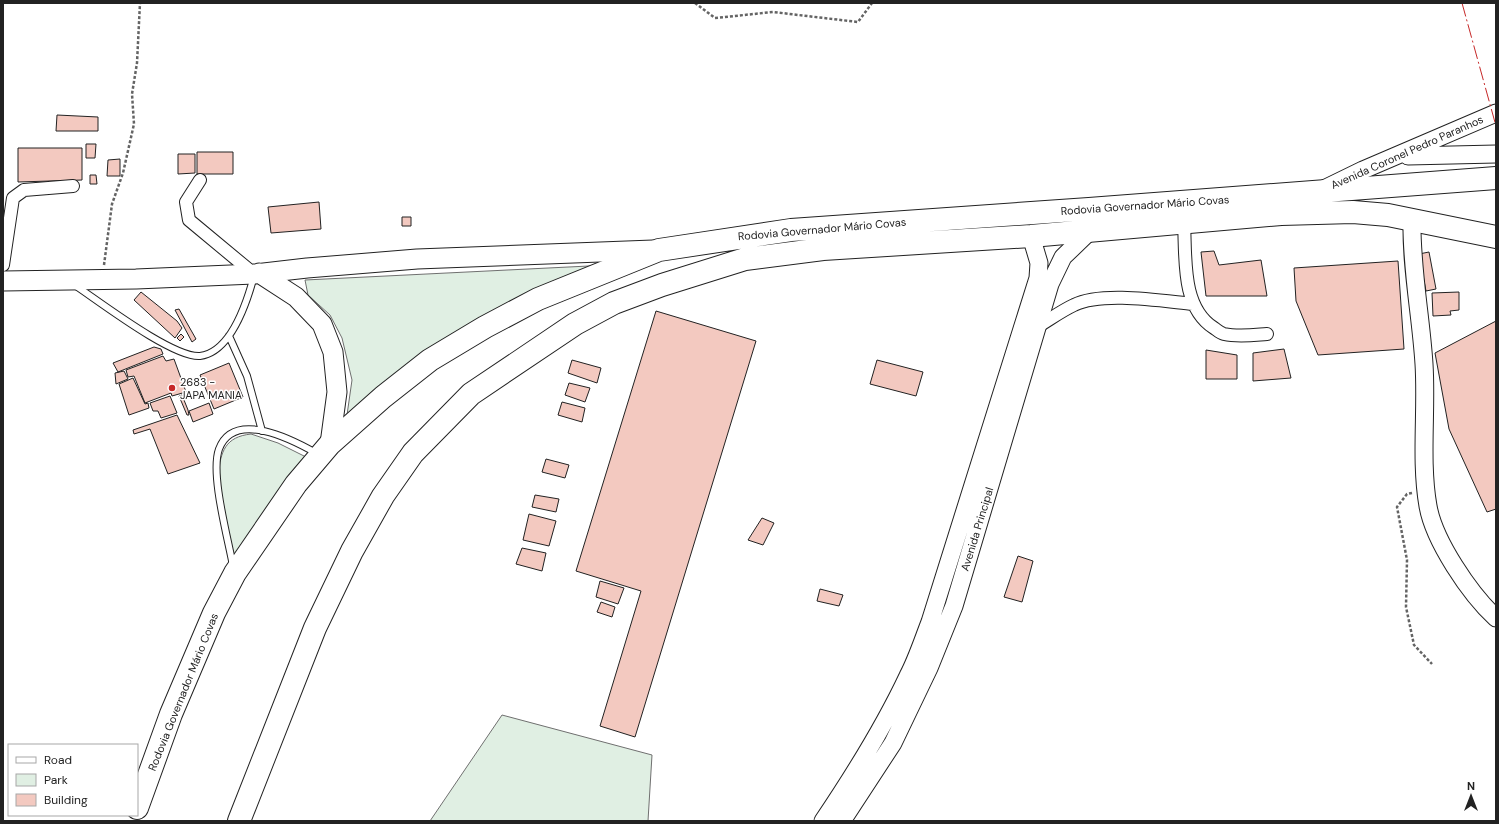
<svg xmlns="http://www.w3.org/2000/svg" width="1499" height="824" viewBox="0 0 1499 824" font-family="'DM Sans',sans-serif">
	<rect width="100%" height="100%" fill="#fff"/>
	<path fill="#e0efe3" stroke="#6f6f6f" d="M609 265 346 422 352 380 342 338 330 315 308 295 305 280Z
		M251 434 278 443 306 457 234 565 218 475C221 451 225 437 251 434Z
		M502 715 652 755 648 821H430Z"/>
	<path fill="#f3c9c0" stroke="#222" d="M57 115 98 117V131H56Z
		M86 144H96L95 158H86Z
		M18 148H82V180L18 182Z
		M197 152H233V174H197Z
		M178 154H195V173L178 174Z
		M120 159V176H107L108 160Z
		M90 175H96L97 184H90Z
		M319 202 321 229 271 233 268 207Z
		M402 217H411V226H402Z
		M1214 251 1219 265 1261 260 1267 296H1206L1201 252Z
		M1429 252 1436 289 1426 291 1419 254Z
		M1398 261 1404 349 1318 355 1296 301 1294 268Z
		M141 292 177 321 182 328 175 338 134 300Z
		M1459 292V310L1450 311 1451 315 1433 316 1432 293Z
		M179 309 196 339 192 342 175 310Z
		M656 311 756 341 635 737 600 726 641 591 576 571Z
		M1496 321V509L1487 512 1449 429 1435 353Z
		M181 334 184 337 180 341 177 338Z
		M154 347 161 349 163 354 118 372 113 363Z
		M1284 349 1291 378 1253 381V353Z
		M1206 350 1237 355V379H1206Z
		M163 356 166 361 174 359 186 392 172 396 171 393 145 403 134 376 128 377 126 370Z
		M572 360 601 368 597 383 568 373Z
		M877 360 923 372 916 396 870 384Z
		M229 363 243 397 214 409 200 375Z
		M124 371 128 379 116 384 115 373Z
		M133 378 145 404 148 403 149 408 129 415 119 384Z
		M569 383 590 388 585 402 565 395Z
		M182 395 188 410 189 415H187L179 396Z
		M170 396 177 413 161 418 158 411H153L150 403Z
		M562 402 585 408 582 422 558 415Z
		M209 403 213 414 193 422 189 411Z
		M177 415 200 463 168 474 150 429 134 434 133 430Z
		M546 459 569 465 565 478 542 472Z
		M535 495 559 499 556 512 532 507Z
		M529 514 556 521 549 546 523 540Z
		M762 518 774 523 763 545 748 540Z
		M522 548 546 553 542 571 516 564Z
		M1018 556 1033 561 1022 602 1004 597Z
		M600 581 624 588 618 604 596 597Z
		M820 589 843 595 839 606 817 601Z
		M601 602 615 607 612 617 597 612Z"/>
	<g fill="none" stroke-linecap="round" stroke-linejoin="round">
		<g stroke="#222" stroke-width="8">
			<path id="lane" d="M76 286C100 302 173 358 200 356 231 352 247 302 254 276
				M229 336 247 376 262 431
				M233 566C228 538 210 474 219 449 234 409 293 440 316 453"/>
		</g>
		<g stroke="#222" stroke-width="14">
			<path id="street" d="M200 180 186 202 189 220 254 274
				M1184 223C1186 258 1181 307 1214 328 1217 330 1220 333 1224 334 1238 337 1253 335 1267 334
				M3 265 13 198 24 190 73 186
				M1037 327C1049 320 1061 311 1074 305 1102 291 1162 301 1193 304"/>
		</g>
		<g stroke="#222" stroke-width="19">
			<path id="secondary" d="M1408 156 1496 154
				M1324 189 1363 170 1496 113
				M1412 220C1411 268 1421 316 1424 364 1427 410 1420 461 1428 506 1434 541 1470 594 1496 618
				M823 821C854 775 884 727 908 676 917 659 923 640 930 622L1038 278 1039 263 1031 236
				M842 821 893 743 929 668 954 606 1050 284 1063 257 1090 231"/>
		</g>
		<g stroke="#222" stroke-width="21">
			<path id="primary" d="M259 273 296 297 322 324 333 352 337 392 330 444
				M3 281 136 279 254 274 307 268 417 259 653 250"/>
		</g>
		<g stroke="#222" stroke-width="24">
			<path id="highway" d="M137 808 171 714 214 613 235 573 296 484 330 444 383 397 430 360 485 327 538 299 659 250 791 230 1089 209 1496 178
				M239 821 315 628 352 551 383 496 413 453 471 394 575 324 614 303 662 285 745 259 823 249 1031 236 1281 214 1353 212 1388 215 1496 237"/>
		</g>
		<path stroke="#646464" stroke-width="2.5" stroke-dasharray="3 2" stroke-linecap="butt" d="M695 3 715 18 773 12 858 22 872 3
			M104 265 112 204 123 173 134 124 132 94 137 63 140 3
			M1412 493 1407 494 1397 507 1407 560 1406 607 1414 645 1432 664"/>
		<use href="#lane" stroke="#fff" stroke-width="6"/>
		<use href="#street" stroke="#fff" stroke-width="12"/>
		<use href="#secondary" stroke="#fff" stroke-width="17"/>
		<use href="#primary" stroke="#fff" stroke-width="19"/>
		<use href="#highway" stroke="#fff" stroke-width="22"/>
		<path stroke="#c62828" stroke-width="1" stroke-dasharray="14 3 2 3" stroke-linecap="butt" d="M1462 3 1496 126"/>
	</g>
	<circle fill="#c62828" stroke="#fff" stroke-width="1.5" cx="172" cy="388" r="4"/>
	<g text-anchor="middle" stroke-width="3" stroke-linejoin="round" paint-order="stroke">
		<g font-size="11" fill="#222" stroke="#fff">
			<text transform="translate(1407 152) rotate(-24)" y="4">Avenida Coronel Pedro Paranhos</text>
			<text transform="translate(1145 205) rotate(-4)" y="4">Rodovia Governador Mário Covas</text>
			<text transform="translate(822 229) rotate(-5)" y="4">Rodovia Governador Mário Covas</text>
			<text transform="translate(977 529) rotate(-73)" y="4">Avenida Principal</text>
			<text transform="translate(183 692) rotate(-68)" y="4">Rodovia Governador Mário Covas</text>
		</g>
		<g font-size="11" fill="#222" stroke="#fff" text-anchor="start">
			<text x="180" y="386">2683 -<tspan x="180" dy="13">JAPA MANIA</tspan></text>
		</g>
	</g>
	<rect width="1499" height="824" fill="none" stroke="#222222" stroke-width="8"/>
	<rect x="8" y="744" width="130" height="72" fill="#ffffff" stroke="#a7a7a7"/>
	<rect x="16" y="757" width="20" height="6" fill="#ffffff" stroke="#a7a7a7"/>
	<text x="44" y="764" font-size="12" fill="#222222">Road</text>
	<rect x="16" y="774" width="20" height="12" fill="#e0efe3" stroke="#a7a7a7"/>
	<text x="44" y="784" font-size="12" fill="#222222">Park</text>
	<rect x="16" y="794" width="20" height="12" fill="#f3c9c0" stroke="#a7a7a7"/>
	<text x="44" y="804" font-size="12" fill="#222222">Building</text>
	<g transform="translate(1471 796)" stroke="#ffffff" stroke-width="3" paint-order="stroke">
	<path d="M0-3L7 15L0 10L-7 15Z" fill="#222222"/>
	<text y="-6" font-size="11" font-weight="bold" text-anchor="middle" fill="#222222">N</text>
	</g>
</svg>
